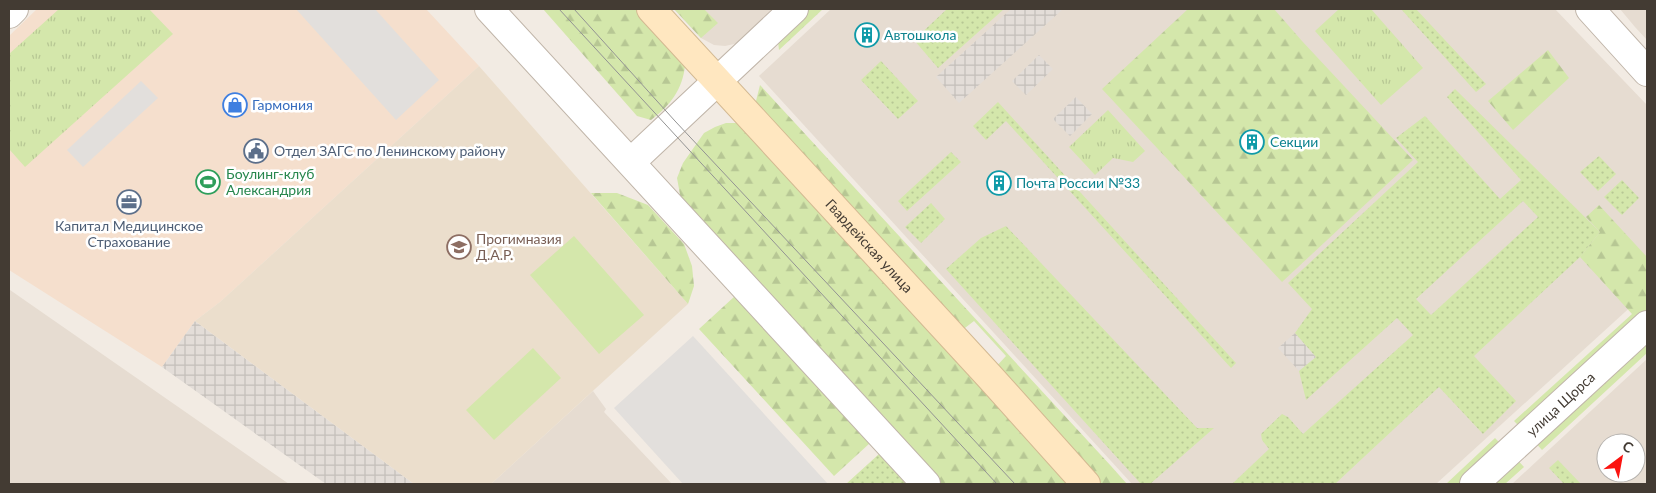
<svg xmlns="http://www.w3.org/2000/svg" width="1656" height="493" viewBox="0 0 1656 493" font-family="Lato,sans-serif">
	<defs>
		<pattern id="industrial-grid" width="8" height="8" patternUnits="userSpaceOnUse" patternTransform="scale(1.25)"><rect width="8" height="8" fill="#e3ddd8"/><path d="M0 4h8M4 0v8" fill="none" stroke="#c4bfba"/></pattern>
		<pattern id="grass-dots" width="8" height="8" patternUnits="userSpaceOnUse" patternTransform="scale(1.25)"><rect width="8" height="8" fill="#d4e7ab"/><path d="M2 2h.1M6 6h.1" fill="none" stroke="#b7c794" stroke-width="1.8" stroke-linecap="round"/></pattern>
		<pattern id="forest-firs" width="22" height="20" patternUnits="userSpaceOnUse" patternTransform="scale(1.25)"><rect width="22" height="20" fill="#d4e7ab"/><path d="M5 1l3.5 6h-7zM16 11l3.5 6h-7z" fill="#b7c794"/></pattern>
		<pattern id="park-tufts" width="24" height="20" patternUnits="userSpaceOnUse" patternTransform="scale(1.25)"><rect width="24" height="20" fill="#d4e7ab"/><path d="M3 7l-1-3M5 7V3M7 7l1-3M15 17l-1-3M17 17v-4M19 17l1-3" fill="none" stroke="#b7c794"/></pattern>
	</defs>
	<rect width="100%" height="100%" fill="#f2ebe3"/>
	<path fill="#e6dcd1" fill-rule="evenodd" d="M674 9H779L743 42 725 46 714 45 701 38Z
		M831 9H1555L1647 105V292L1436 484H1132L759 76Z
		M1620 9H1647V40L1635 27Z
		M9 290H10L289 484H9Z
		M1647 359V484H1512L1552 447ZM1606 443H1636V473H1606Z
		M593 391 606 409 604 412 672 484H491Z"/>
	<path fill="#f5dfcd" d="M37 9H426L479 66 220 302 195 321 162 367 9 270V36Z"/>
	<path fill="url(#industrial-grid)" d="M1011 9H1063L959 103 936 77Z
		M1039 55 1053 69 1026 95 1012 81Z
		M1076 97 1092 114 1070 136 1053 119Z
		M195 321 414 484H326L162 367Z
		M1295 333 1316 357 1299 371 1278 348Z"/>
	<path fill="#ebdecc" d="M479 66 688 304 491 484H414L195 321 220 302Z"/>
	<path fill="url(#grass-dots)" fill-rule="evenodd" d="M947 9H1004L938 68 914 40Z
		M1401 9H1416L1486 84 1476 92Z
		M881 61 918 101 898 119 861 80Z
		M1455 89 1600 232 1580 257 1474 356 1516 401 1483 434 1439 387 1335 484H1232L1269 449 1262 440 1261 434 1282 414 1288 417 1303 434 1413 335 1397 318 1306 400 1299 371 1316 357 1295 333 1312 309 1288 283 1418 162 1396 138 1425 116 1500 199 1521 180 1447 97ZM1523 201 1538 217 1431 315 1416 299Z
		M998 102 1236 363 1231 368 1006 121 986 140 973 126Z
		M951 152 961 162 907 211 898 201Z
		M1599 156 1616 174 1598 191 1580 172Z
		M1622 180 1639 198 1622 215 1604 197Z
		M931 203 945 219 921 243 905 227Z
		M1006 226 1197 428H1214L1150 484H1141L946 269 981 238Z
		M879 454 906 484H846Z
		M1558 460 1581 484H1564L1549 468Z"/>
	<path fill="url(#forest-firs)" d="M543 9H638L685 65C683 89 670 106 651 120L637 116Z
		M674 9H704L718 23 701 38Z
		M803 9H823L779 50 777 33Z
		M1188 9H1274L1302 41 1413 160 1282 282 1102 89Z
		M1548 50 1569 78 1513 130 1488 101Z
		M760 85 1111 466 1127 484H1100L993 370 1006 356 974 321 961 331 755 105Z
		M726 123H736L745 128 1072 484H936L681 200 677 178 683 163 704 133 715 127Z
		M591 193H617L648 205 684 244 692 266 694 286 688 304Z
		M1599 205 1647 257V316L1523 430 1514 421 1632 314 1580 257 1600 232 1586 217Z
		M735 296 870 443 834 476 699 329Z
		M1647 331V353L1542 450 1532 439Z
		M1495 438 1505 448 1466 484H1446Z
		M1514 456 1524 467 1505 484H1484Z"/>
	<path fill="url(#park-tufts)" d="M59 9H149L173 34 25 167 9 149V54Z
		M1339 9H1371L1423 68 1381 105 1315 31Z
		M1108 110 1145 151 1133 162 1113 158 1095 175 1069 147Z"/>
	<path fill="#d4e7ab" d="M574 236 644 315 599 354 530 275Z
		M533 348 561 378 494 440 466 410Z"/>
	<path fill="#e2dfdc" d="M296 9H375L439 80 396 120Z
		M141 81 158 98 83 167 67 150Z
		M693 336 828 484H683L614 408Z"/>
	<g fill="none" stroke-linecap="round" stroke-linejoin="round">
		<g stroke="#c0b5a9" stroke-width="30">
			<g id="street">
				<path d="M489 9 926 484"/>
				<path d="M1590 9 1647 72"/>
				<path d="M9 14 14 9"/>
				<path d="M631 162 794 9"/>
				<path id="s1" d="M1474 484 1647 325"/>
			</g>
		</g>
		<g stroke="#d3b992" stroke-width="30">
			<g id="secondary">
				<path id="s2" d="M651 9 989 376 1086 484"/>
			</g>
		</g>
		<use href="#street" stroke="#fff" stroke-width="28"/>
		<use href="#secondary" stroke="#ffe7c0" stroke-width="28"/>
		<path stroke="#939393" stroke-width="1" d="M559 9 997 484
			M574 9 675 121 1015 484"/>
	</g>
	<defs>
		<g id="building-ring" transform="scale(1.25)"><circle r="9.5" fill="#fff" stroke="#0f9aa8" stroke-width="1.5"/><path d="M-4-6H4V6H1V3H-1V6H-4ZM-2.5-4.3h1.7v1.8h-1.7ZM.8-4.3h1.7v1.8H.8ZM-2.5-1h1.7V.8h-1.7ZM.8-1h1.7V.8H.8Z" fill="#0f9aa8"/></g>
		<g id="shop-ring" transform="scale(1.25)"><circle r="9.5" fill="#fff" stroke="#3f7fe0" stroke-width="1.5"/><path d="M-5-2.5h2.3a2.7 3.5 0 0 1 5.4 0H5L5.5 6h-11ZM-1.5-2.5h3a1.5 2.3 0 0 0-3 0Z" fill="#3f7fe0"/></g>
		<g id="civic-ring" transform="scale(1.25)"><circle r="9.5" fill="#fff" stroke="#5c6f8a" stroke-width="1.5"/><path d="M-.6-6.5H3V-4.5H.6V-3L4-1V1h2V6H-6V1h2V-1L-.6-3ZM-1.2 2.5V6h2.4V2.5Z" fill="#5c6f8a"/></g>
		<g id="stadium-ring" transform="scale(1.25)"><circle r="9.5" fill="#fff" stroke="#2e9e5b" stroke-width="1.5"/><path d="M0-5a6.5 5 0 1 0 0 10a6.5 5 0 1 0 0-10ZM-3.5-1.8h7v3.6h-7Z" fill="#2e9e5b"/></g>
		<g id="office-ring" transform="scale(1.25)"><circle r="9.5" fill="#fff" stroke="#5c6f8a" stroke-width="1.5"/><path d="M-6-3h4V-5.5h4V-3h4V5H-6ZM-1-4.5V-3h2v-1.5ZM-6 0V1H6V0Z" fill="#5c6f8a"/></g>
		<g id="school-ring" transform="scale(1.25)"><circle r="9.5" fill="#fff" stroke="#8d6e63" stroke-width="1.5"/><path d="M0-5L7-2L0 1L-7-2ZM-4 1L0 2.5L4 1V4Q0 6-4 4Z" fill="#8d6e63"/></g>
	</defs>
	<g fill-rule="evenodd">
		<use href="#building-ring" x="867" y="35"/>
		<use href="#shop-ring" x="235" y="105"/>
		<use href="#building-ring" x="1252" y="142"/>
		<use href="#civic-ring" x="256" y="151"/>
		<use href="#stadium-ring" x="208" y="182"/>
		<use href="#building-ring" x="999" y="183"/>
		<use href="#office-ring" x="129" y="202"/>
		<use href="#school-ring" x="459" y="247"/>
	</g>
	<g text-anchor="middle" stroke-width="5" stroke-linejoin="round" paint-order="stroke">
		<g font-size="14" fill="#0d838f" stroke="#fff" text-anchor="start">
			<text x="884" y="40">Автошкола</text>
			<text x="1270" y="147">Секции</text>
			<text x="1016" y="188">Почта России №33</text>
		</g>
		<g font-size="14" fill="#366cbe" stroke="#fff" text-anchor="start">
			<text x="252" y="110">Гармония</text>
		</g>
		<g font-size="14" fill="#4e5e75" stroke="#fff" text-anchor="start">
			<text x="274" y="156">Отдел ЗАГС по Ленинскому району</text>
			<text x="129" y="231" text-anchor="middle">Капитал Медицинское<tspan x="129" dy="16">Страхование</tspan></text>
		</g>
		<g font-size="14" fill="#27864d" stroke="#fff" text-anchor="start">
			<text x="226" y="179">Боулинг-клуб<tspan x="226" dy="16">Александрия</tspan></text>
		</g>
		<g font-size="14" fill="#785e54" stroke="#fff" text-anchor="start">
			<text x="476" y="244">Прогимназия<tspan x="476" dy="16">Д.А.Р.</tspan></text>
		</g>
		<g font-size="14" fill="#433b33" stroke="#fff">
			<text dy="5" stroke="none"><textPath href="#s2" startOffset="322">Гвардейская улица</textPath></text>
			<text dy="5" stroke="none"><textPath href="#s1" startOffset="118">улица Щорса</textPath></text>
		</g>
	</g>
	<rect width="1656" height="493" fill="none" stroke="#433b33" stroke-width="20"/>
	<g transform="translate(1621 458) rotate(32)"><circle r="24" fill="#ffffff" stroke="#b4b1ad"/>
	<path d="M0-4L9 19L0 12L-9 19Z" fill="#fb1410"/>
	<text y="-8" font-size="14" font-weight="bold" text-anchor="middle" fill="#433b33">С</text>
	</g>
</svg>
